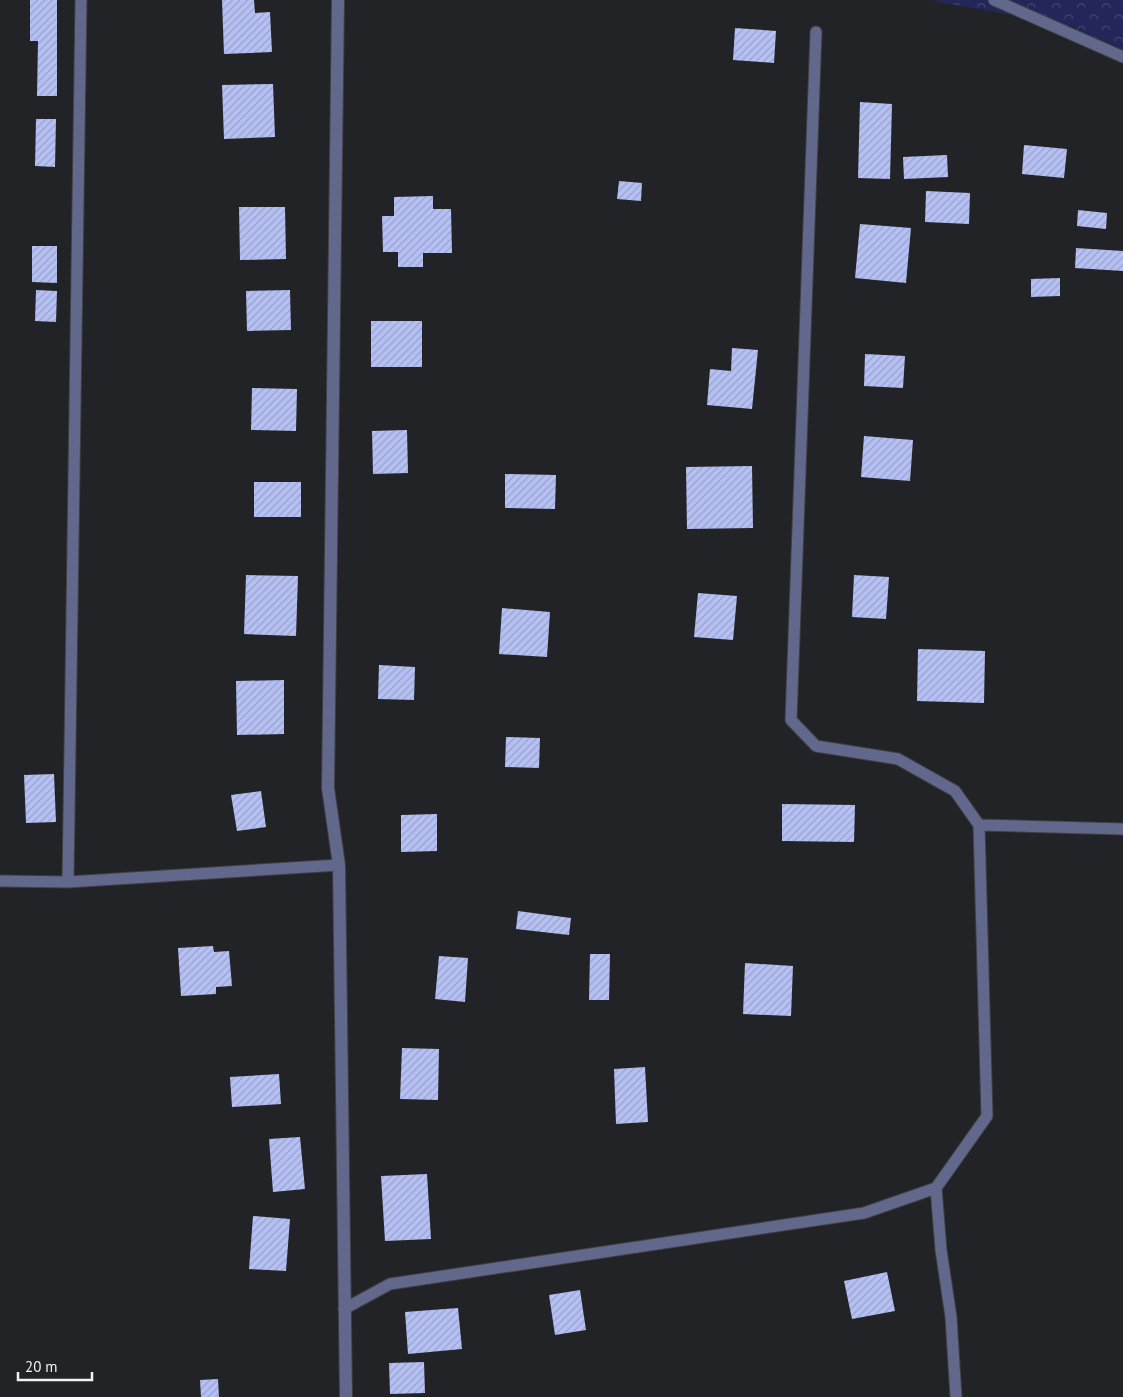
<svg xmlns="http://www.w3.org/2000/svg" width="1123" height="1397" viewBox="0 0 1123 1397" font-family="'PT Sans',sans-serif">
	<defs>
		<pattern id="forest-crowns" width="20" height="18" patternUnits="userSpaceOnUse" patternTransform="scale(1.25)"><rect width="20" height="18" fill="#222659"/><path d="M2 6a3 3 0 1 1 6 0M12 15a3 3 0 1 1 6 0" fill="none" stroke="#434671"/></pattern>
		<pattern id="building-hatch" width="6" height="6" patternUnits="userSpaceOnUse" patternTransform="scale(1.25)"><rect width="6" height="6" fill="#b5c0f4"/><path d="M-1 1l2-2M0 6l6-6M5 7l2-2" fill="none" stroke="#9aa2c9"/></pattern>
	</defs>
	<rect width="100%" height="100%" fill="#222326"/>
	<path fill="url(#forest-crowns)" d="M929 0H1123V60L1072 26Z"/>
	<path fill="url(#building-hatch)" d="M30 0H57V96H37L38 41H30Z
		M222 0H254L255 13 270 12 272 52 224 54Z
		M735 28 776 31 774 63 733 60Z
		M273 84 275 137 224 139 222 85Z
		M860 102 892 104 890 179 858 178Z
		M36 119H56L55 167 35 166Z
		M1024 145 1067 149 1064 178 1022 174Z
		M947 155 948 177 904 179 903 157Z
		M619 181 642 183 641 201 617 199Z
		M926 191 970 193 969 224 925 222Z
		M433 196V209H451L452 253H423V267H398V252H383L382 216H394V197Z
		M239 207H285L286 259 240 260Z
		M1078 210 1107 213 1106 229 1077 226Z
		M860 224 911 228 906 283 855 278Z
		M32 246H57V283L32 282Z
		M1076 248 1123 251V271L1075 268Z
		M1060 278V296L1031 297V279Z
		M36 290 57 291 56 322 35 321Z
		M290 290 291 330 247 331 246 291Z
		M371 321H422V367H371Z
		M732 348 758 350 752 409 707 405 710 369 731 371Z
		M865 354 905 356 903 388 864 386Z
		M252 388 297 389 296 431 251 430Z
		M407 430 408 473 373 474 372 431Z
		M864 436 913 440 910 481 861 477Z
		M752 466 753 528 687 529 686 467Z
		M505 474 556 475 555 509 505 508Z
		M254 482H301V517H254Z
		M246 575 298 576 296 636 244 634Z
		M854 575 889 577 886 619 852 617Z
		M698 593 737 596 733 640 694 637Z
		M502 608 550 612 547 657 499 654Z
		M918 649 985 651 984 703 917 701Z
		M379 665 415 667 414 700 378 699Z
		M284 680V734L237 735 236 681Z
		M506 737 540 738 539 768 505 767Z
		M54 774 56 822 26 823 24 775Z
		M261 791 266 827 237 831 231 795Z
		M782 804 855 805 854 842 782 841Z
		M437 814V851L401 852V815Z
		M518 911 571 918 569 935 516 929Z
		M213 946 214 952 229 951 232 986 216 987V994L181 996 178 948Z
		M590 954H610L609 1000H589Z
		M439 956 468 958 465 1002 435 999Z
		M745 963 793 966 791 1016 743 1014Z
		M402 1048 439 1049 438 1100 400 1099Z
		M645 1067 648 1122 616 1124 614 1069Z
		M279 1074 281 1104 232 1107 230 1077Z
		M300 1137 305 1189 273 1192 269 1139Z
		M427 1174 431 1239 385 1241 381 1176Z
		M253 1216 290 1219 286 1271 249 1269Z
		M887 1272 895 1311 852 1319 844 1281Z
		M580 1290 586 1330 555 1335 549 1295Z
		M458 1308 462 1349 408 1354 405 1312Z
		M424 1362 425 1393 390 1394 389 1363Z
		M218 1379 219 1397H201L200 1380Z"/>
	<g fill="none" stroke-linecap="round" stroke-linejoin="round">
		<g stroke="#3f4043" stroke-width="13">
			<path id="service" d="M994 0 1123 57
				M979 825 1123 829
				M0 881 68 882 339 865
				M68 882 81 0
				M936 1188 941 1250 951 1317 956 1397
				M344 1309 390 1284 864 1213 936 1188 987 1116 979 825 955 791 898 759 816 746 791 720 816 32"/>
		</g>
		<g stroke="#3f4043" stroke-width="14">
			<path id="minor" d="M338 0 328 788 339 865 346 1397"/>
		</g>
		<use href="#service" stroke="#61688b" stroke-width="11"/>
		<use href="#minor" stroke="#61688b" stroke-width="12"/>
	</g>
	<path d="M18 1372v8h74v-8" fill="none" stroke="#f1f2f4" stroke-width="2.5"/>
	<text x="25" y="1372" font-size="15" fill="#f1f2f4" stroke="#222326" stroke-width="4" paint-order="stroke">20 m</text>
</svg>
